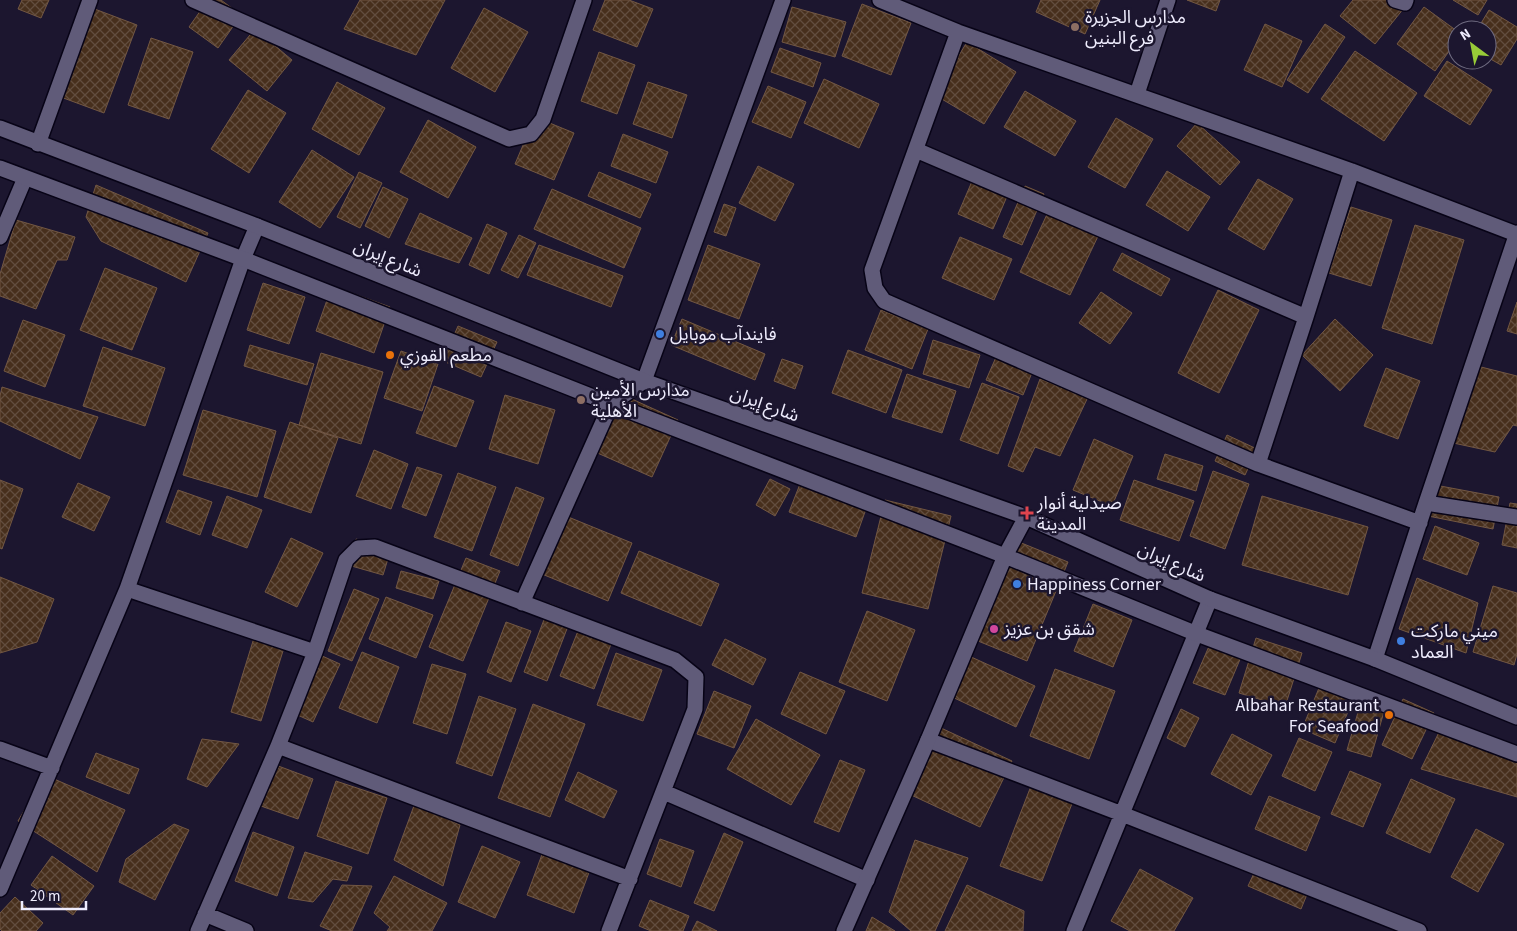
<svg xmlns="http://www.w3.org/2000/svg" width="1517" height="931" viewBox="0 0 1517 931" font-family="'Source Sans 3','Noto Sans Arabic',sans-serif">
	<defs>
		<pattern id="building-cross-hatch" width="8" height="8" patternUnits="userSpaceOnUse" patternTransform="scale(1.25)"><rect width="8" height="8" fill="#472f1c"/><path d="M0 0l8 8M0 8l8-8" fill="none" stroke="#624d3e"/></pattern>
	</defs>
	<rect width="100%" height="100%" fill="#1c162f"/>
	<path fill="url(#building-cross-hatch)" stroke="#725743" d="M22 0H49L41 18 18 9Z
		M208 0H221L241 15 218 48 189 27Z
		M360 0H445L416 55 344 29Z
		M605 0H629L653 9 637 47 593 30Z
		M1041 0H1100L1085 34 1036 12Z
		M1187 0H1220L1216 11Z
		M1353 0H1394L1404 8 1375 44 1340 16Z
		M1453 0H1487L1478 15Z
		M862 4 911 23 891 75 842 56Z
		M792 7 846 22 835 57 782 42Z
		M1424 7 1457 31V40L1435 71 1397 44Z
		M92 8 137 25 104 113 58 96Z
		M484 8 528 32 495 92 451 68Z
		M1489 10 1517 27V39L1501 65 1487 57V30H1477Z
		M1265 24 1302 41 1282 87 1244 70Z
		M1325 24 1345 37 1308 93 1287 80Z
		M255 29 292 60 267 91 229 60Z
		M151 38 193 52 169 119 128 105Z
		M967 42 1016 72 984 124 935 95Z
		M780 48 821 63 813 87 771 72Z
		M1355 51 1417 93 1384 141 1321 99Z
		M599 52 635 65 617 114 581 101Z
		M1447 61 1492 90 1470 125 1424 96Z
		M824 79 879 104 859 148 804 123Z
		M337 82 385 108 359 155 312 129Z
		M648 82 687 95 672 138 633 124Z
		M768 86 806 102 791 138 752 122Z
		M248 90 286 113 249 173 211 149Z
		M1025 91 1076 121 1055 156 1004 127Z
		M535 117 574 133 554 180 515 164Z
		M1116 118 1153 139 1125 188 1088 167Z
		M428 120 476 147 448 198 400 172Z
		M1197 123 1240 162 1220 185 1177 146Z
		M623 134 668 152 656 183 611 166Z
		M312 150 354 177 320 228 279 202Z
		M758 166 794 184 775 221 739 203Z
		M1167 171 1210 197 1188 231 1146 205Z
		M359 172 382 183 360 228 337 217Z
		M599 172 651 194 640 218 588 196Z
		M976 172 1011 187 993 229 958 214Z
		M1258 179 1293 199 1264 250 1228 229Z
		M96 185 208 233 186 282 101 241 86 217Z
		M1025 186 1044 194 1022 245 1003 237Z
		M383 187 408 199 389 238 365 226Z
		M552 189 641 228 624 268 534 229Z
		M724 204 736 208 726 236 714 232Z
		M1351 207 1392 220 1371 286 1329 273Z
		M1050 208 1100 232 1070 295 1020 272Z
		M420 213 472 238 459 263 405 244Z
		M16 220 75 237 67 260H57L36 309 0 296V274Z
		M487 224 507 233 489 274 469 265Z
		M1415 225 1464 240 1432 344 1382 328Z
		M519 235 536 243 518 278 501 270Z
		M960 237 1012 259 994 300 942 278Z
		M539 245 623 276 611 307 527 275Z
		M708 245 760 264 739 319 688 300Z
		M1122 253 1170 279 1161 296 1113 270Z
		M105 268 157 288 132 350 80 330Z
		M263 283 305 297 289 344 247 330Z
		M332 286 390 307 374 353 316 331Z
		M1218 290 1259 310 1219 393 1178 373Z
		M1101 292 1132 313 1110 344 1079 323Z
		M1517 302V334L1507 331Z
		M881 310 928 329 912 369 865 350Z
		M682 319 765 354 755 380 671 345Z
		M1335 319 1373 355 1340 391 1302 355Z
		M23 320 65 335 45 387 4 371Z
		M458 326 497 342 481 377 443 361Z
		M933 340 980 355 969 388 923 374Z
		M250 345 314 364 307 385 244 366Z
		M103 347 165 368 145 426 83 406Z
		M848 350 902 370 886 413 832 393Z
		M401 351 438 364 422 411 384 398Z
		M321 353 383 372 361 444 299 425Z
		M997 355 1033 370 1023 395 986 380Z
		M782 359 803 366 795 389 774 381Z
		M1465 363 1517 376V426L1513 425 1495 452 1444 441Z
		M1386 368 1420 381 1398 439 1364 426Z
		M907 374 956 391 942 433 892 417Z
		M1040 379 1088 397 1060 456 1035 447 1023 472 1008 466Z
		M982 383 1019 397 998 454 960 440Z
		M434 386 474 401 456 447 416 433Z
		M2 387 98 417 80 459 0 421V396Z
		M612 390 678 420 652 477 586 448Z
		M505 395 555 410 538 464 489 449Z
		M203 410 276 431 257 497 183 475Z
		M290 422 338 438 311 513 264 497Z
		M1227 435 1257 449 1245 475 1215 461Z
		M1094 439 1133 456 1112 506 1073 490Z
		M374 450 408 464 391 509 356 496Z
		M1165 454 1203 466 1196 491 1157 479Z
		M417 467 442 475 426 516 402 507Z
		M1213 471 1249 484 1225 549 1190 536Z
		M458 473 496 487 472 551 434 537Z
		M770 479 790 489 775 516 756 505Z
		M0 480 23 489 2 549 0 548Z
		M1134 480 1194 501 1179 541 1120 520Z
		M78 483 110 497 94 531 62 517Z
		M800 484 866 509 856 537 789 512Z
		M1435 485 1499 497 1493 529 1428 516Z
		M516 487 544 498 518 566 490 555Z
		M178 490 212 502 200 535 166 522Z
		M227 496 262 510 247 548 212 535Z
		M1262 496 1368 527 1348 595 1242 565Z
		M885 500 951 516 928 609 862 593Z
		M1510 503 1517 504V548L1502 545Z
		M556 512 632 543 608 601 532 570Z
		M1435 526 1479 543 1467 575 1423 559Z
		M291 538 323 553 297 607 265 592Z
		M356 539 391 549 383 575 348 565Z
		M1019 542 1068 562 1027 661 978 641Z
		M639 551 719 584 701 626 621 593Z
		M466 558 500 571 463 661 429 647Z
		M401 571 439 581 433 599 396 588Z
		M0 577 54 599 37 642 0 653Z
		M1417 578 1478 603 1466 653 1399 629Z
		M1493 586 1517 593V654L1514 665 1473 652Z
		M354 589 379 599 352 661 328 651Z
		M386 597 433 615 416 658 369 639Z
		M550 604 573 613 547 681 524 672Z
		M1093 604 1132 620 1113 667 1074 651Z
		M867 611 915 630 887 701 839 682Z
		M506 622 531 631 511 682 487 672Z
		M258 625 288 635 261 721 231 712Z
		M578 631 611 644 594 689 560 676Z
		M1256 638 1302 653 1285 707 1239 693Z
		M725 639 766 659 753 685 712 665Z
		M1210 644 1241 657 1225 695 1193 683Z
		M362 652 399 667 377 723 339 708Z
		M616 653 662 670 643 721 597 705Z
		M320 655 340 664 313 722 293 713Z
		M969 656 1035 686 1016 727 950 696Z
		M432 664 466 674 447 734 413 723Z
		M1055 669 1115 691 1089 759 1030 736Z
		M800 672 845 691 826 734 781 714Z
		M1324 676 1357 690 1335 743 1302 729Z
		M714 691 751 706 734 748 697 734Z
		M479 696 516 709 492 776 456 763Z
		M1403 699 1434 713 1412 759 1382 745Z
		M1361 702 1385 708 1371 757 1347 750Z
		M533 704 585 724 550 817 498 798Z
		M1181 709 1199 718 1185 747 1167 738Z
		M756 719 820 755 791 805 727 769Z
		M1444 722 1517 757V797L1421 769Z
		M941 728 1012 761 980 827 909 794Z
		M1232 734 1272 755 1251 795 1211 774Z
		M1299 738 1332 752 1315 791 1282 776Z
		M202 739 239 744 207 787 187 779Z
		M96 753 139 769 129 794 86 777Z
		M840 760 865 770 839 832 814 822Z
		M273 764 313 779 298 819 258 805Z
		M1350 771 1381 784 1363 827 1331 814Z
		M578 772 617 791 604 818 565 800Z
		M45 775 125 810 97 872 18 821Z
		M1411 779 1455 799 1430 853 1386 833Z
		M336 781 387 798 368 854 317 836Z
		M1031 786 1073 801 1042 881 1000 866Z
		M1269 796 1320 817 1306 851 1255 829Z
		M415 803 460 825 443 886 394 860Z
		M174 824 189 830 155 900 119 882 126 859Z
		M1476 829 1504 844 1478 892 1451 877Z
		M253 832 294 847 277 896 235 881Z
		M724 833 743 842 714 911 694 903Z
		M660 839 694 851 681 887 647 874Z
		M915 840 968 858 935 931H911L889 912Z
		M482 846 520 862 495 918 458 902Z
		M544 849 591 867 574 913 527 895Z
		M305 852 352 867 347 881 333 879 313 902 288 898Z
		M52 856 94 886 73 915 31 885Z
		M1140 869 1193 898 1174 931H1130L1111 921Z
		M1256 869 1308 892 1301 909 1248 886Z
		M394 876 447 903 432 931H387L390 927 374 913Z
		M342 885 372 886 352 931H332L320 926Z
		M967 885 1024 911 1023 931H945Z
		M15 897 43 923 36 931H2L0 929V913Z
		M650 900 689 916 683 931H651L639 926Z
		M872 917 895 931H866Z
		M697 921 717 931H692Z"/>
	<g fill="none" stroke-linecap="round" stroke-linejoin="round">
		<g stroke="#070316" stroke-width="18">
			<path id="minor" d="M193 0 509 139 531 134 543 119 584 0
				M880 0 958 32 1352 171 1516 234
				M1395 0 1405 3 1406 0
				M958 32 872 270 875 288 884 301 1258 464 1420 523
				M1137 94 1168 0
				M38 144 90 0
				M916 150 1306 317
				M0 237 25 178
				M644 381 783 0
				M1258 464 1306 317 1352 171
				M1426 503 1517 517
				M127 589 315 652
				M522 603 611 404
				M1375 659 1426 503 1517 233
				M928 740 1122 814 1419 931
				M278 746 630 879
				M0 749 52 768
				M664 792 867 880
				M0 889 127 589 243 259 257 226
				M205 914 246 931
				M198 931 278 746 315 652 346 560 358 548 375 547 675 660 696 677 695 709 609 931
				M1074 931 1210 599"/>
		</g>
		<g stroke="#070316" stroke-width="18">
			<path id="tertiary" d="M0 128 257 226 644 381 1026 517 1210 599 1375 659 1517 717
				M0 168 243 259 611 404 1005 556 1197 634 1517 754
				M611 404 644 381
				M844 931 928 740 1005 556 1026 517"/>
		</g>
		<use href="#minor" stroke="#605b79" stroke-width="15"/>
		<use href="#tertiary" stroke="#605b79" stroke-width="15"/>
	</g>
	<g fill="#8d6e63" stroke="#1c162f" stroke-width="2">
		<circle cx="1075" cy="27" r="5"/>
		<circle cx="581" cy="400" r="5"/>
	</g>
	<g fill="#3f7fe0" stroke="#1c162f" stroke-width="2">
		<circle cx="660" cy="334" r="5"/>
		<circle cx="1017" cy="584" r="5"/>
		<circle cx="1401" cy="641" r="5"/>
	</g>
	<g fill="#e8710a" stroke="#1c162f" stroke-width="2">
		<circle cx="390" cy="355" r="5"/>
		<circle cx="1389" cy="715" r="5"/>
	</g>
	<path fill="#e0444e" stroke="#1c162f" stroke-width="2" d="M1024.5 505.5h5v5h5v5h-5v5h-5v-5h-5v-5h5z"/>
	<circle fill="#d1479c" stroke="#1c162f" stroke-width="2" cx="994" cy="629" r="5"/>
	<g text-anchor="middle" stroke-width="5" stroke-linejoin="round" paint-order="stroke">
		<g font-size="18" fill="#eeecfd" stroke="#1c162f" text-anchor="start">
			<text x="1085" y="23">مدارس الجزيرة<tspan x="1085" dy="21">فرع البنين</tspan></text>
			<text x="670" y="340">فايندآب موبايل</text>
			<text x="400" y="361">مطعم القوزي</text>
			<text x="591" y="396">مدارس الأمين<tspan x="591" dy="21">الأهلية</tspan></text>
			<text x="1037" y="509">صيدلية أنوار<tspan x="1037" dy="21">المدينة</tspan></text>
			<text x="1027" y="590">Happiness Corner</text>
			<text x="1004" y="635">شقق بن عزيز</text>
			<text x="1411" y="637">ميني ماركت<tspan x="1411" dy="21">العماد</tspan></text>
			<text x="1379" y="711" text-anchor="end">Albahar Restaurant<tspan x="1379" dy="21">For Seafood</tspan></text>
		</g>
		<g font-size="18" fill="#eeecfd" stroke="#1c162f">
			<text transform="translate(388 258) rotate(22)" y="6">شارع إيران</text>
			<text transform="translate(765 404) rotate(20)" y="6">شارع إيران</text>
			<text transform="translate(1172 562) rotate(24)" y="6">شارع إيران</text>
		</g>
	</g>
	<g transform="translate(1472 45) rotate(328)"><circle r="24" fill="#1c162f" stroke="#706c81"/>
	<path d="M0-4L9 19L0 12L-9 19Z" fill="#98cb38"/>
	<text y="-8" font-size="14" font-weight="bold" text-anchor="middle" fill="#eeecfd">N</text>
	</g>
	<path d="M22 901v8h64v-8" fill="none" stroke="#eeecfd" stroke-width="2.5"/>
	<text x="30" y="901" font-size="15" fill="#eeecfd" stroke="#1c162f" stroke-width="4" paint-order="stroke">20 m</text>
</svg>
